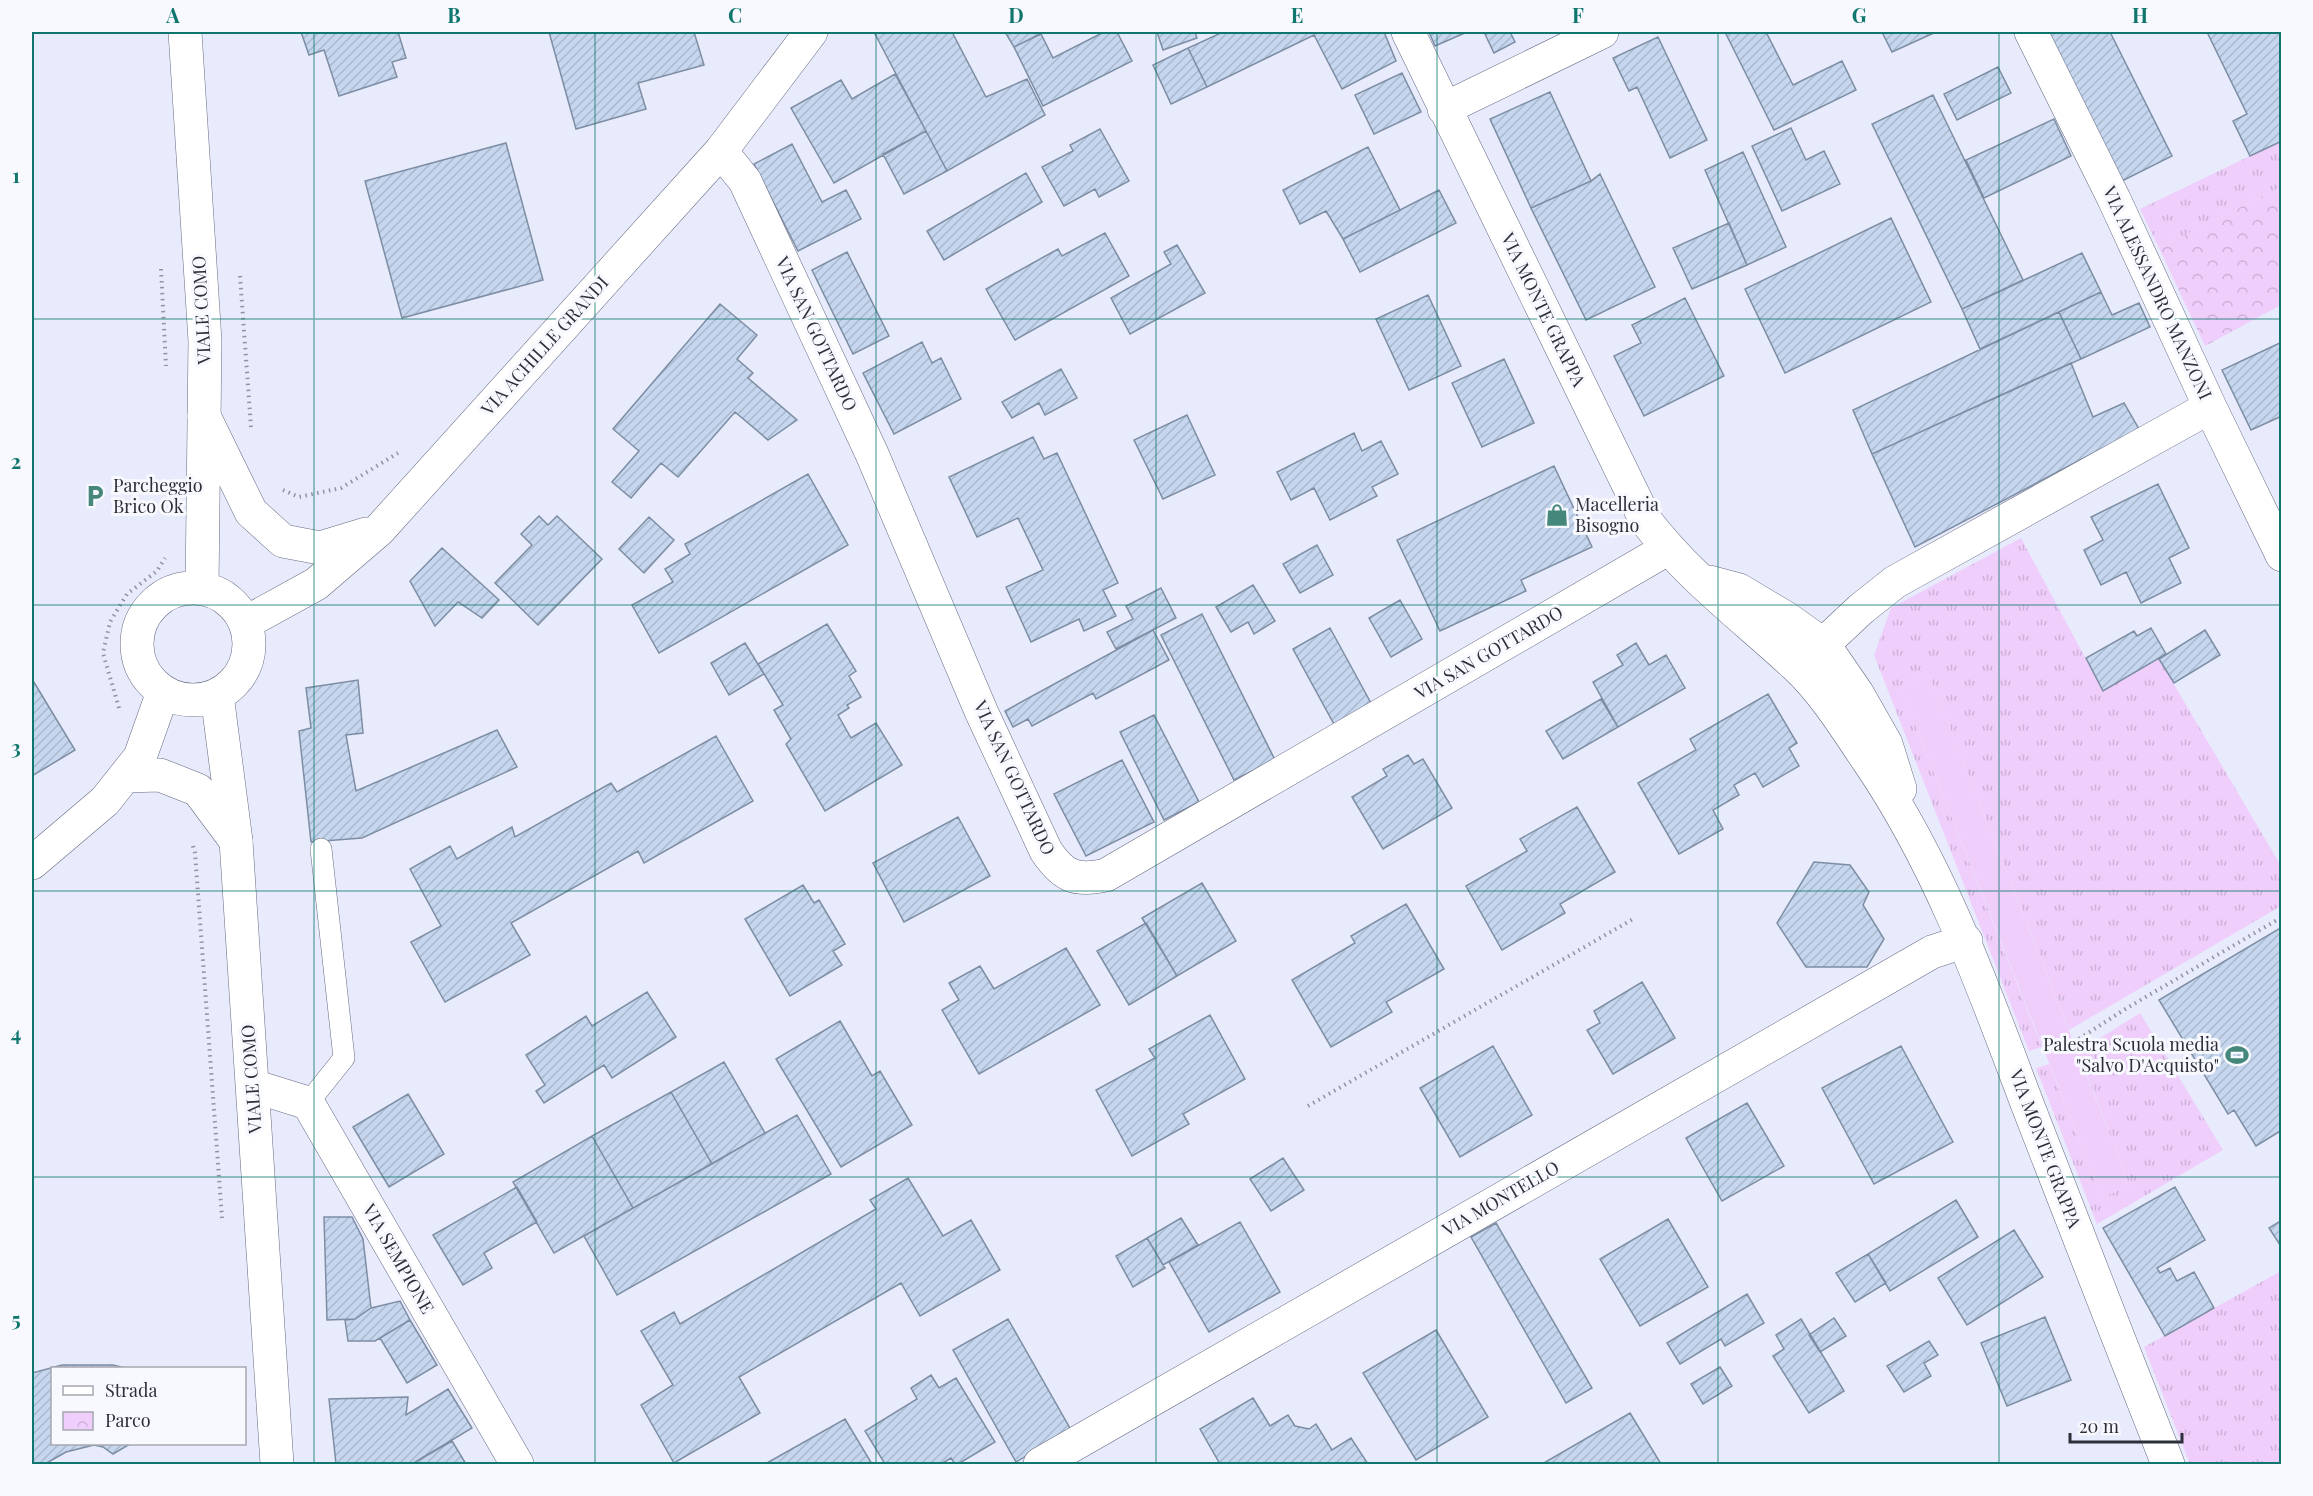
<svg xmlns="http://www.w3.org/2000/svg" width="2313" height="1496" viewBox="0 0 2313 1496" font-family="'Playfair Display',serif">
	<defs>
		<pattern id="grass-tufts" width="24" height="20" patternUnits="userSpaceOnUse" patternTransform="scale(1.5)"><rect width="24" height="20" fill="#efcefc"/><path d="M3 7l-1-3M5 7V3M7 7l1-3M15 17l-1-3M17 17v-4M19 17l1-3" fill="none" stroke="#cdb1d9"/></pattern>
		<pattern id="park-crowns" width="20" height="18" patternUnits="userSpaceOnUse" patternTransform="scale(1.5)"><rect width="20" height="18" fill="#efcefc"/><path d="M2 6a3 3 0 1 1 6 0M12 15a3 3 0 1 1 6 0" fill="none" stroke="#cdb1d9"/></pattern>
		<pattern id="building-hatch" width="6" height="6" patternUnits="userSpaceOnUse" patternTransform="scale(1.5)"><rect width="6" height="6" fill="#c5d6ee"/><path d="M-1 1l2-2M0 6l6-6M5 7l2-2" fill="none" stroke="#aab8cd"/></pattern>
	</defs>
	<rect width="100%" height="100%" fill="#e8ebfc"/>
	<path fill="url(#grass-tufts)" d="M2281 141V187L2159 248 2140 209Z
		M2021 538 2103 691 2159 659 2281 866V906L2069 1030 1929 675 1900 686 2042 1047 2029 1051 1874 655 1891 608Z
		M2140 1013 2223 1150 2097 1224 2036 1068 2049 1064 2102 1197 2130 1186 2078 1052Z
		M2281 1271V1464H2190L2144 1347Z"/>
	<path fill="url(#park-crowns)" d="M2281 187V305L2205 346 2159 248Z"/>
	<path fill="#efcefc" d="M1929 675 2130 1186 2102 1197 1900 686Z"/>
	<path fill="url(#building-hatch)" stroke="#7d8da3" stroke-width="1.5" d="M301 32H398L406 58 392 62 397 77 339 96 324 50 309 55Z
		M549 32H694L704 65 638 83 646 109 576 129Z
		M874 32H952L986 97 1027 79 1045 115 947 171Z
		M1005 32H1044L1014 47Z
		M1104 32H1117L1132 61 1043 106 1014 47 1041 34 1053 58Z
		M1157 32H1195L1197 38 1163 50Z
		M1223 32H1384L1396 61 1342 89 1314 35 1207 87 1188 48Z
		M1429 32H1467L1435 46Z
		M1484 32H1510L1515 42 1494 53Z
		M1725 32H1766L1793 85 1842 61 1856 90 1774 130Z
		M1882 32H1936L1892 52Z
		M2038 32H2110L2172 156 2114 185Z
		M2207 32H2282V141L2250 156 2233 121 2247 114Z
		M1658 37 1707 140 1670 158 1637 87 1629 91 1613 58Z
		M1188 48 1207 87 1171 104 1153 65Z
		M1998 67 2011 93 1957 120 1944 94Z
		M1402 73 1421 112 1374 134 1355 95Z
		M895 74 926 131 834 183 791 108 841 80 852 99Z
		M1550 92 1591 181 1531 208 1490 119Z
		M1933 95 2023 280 1962 309 1872 124Z
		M2054 119 2071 156 1984 198 1966 160Z
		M1791 128 1806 160 1824 151 1840 184 1782 211 1752 146Z
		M1100 129 1129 181 1099 197 1095 189 1064 206 1042 167 1073 151 1070 145Z
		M926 131 947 171 904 194 883 154Z
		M506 143 543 280 402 318 365 181Z
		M792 144 822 202 846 190 861 219 798 251 754 164Z
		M1368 147 1400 210 1343 239 1326 211 1300 224 1283 190Z
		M1743 152 1786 247 1747 265 1705 170Z
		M1026 173 1042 202 944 260 927 231Z
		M1600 174 1655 287 1586 320 1531 208 1591 181Z
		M1439 190 1456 223 1360 272 1343 239Z
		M1891 218 1931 302 1785 373 1745 289Z
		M1729 223 1747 265 1692 289 1673 248Z
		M1105 233 1129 276 1015 340 986 289 1058 249 1062 256Z
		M1177 245 1205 293 1130 334 1111 298 1171 264 1164 252Z
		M847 252 889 336 853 354 812 270Z
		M2082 253 2101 292 1980 349 1962 309Z
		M2101 292 2112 315 2139 303 2150 327 2081 359 2059 312Z
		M1428 295 1461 366 1409 390 1376 319Z
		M1685 298 1724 376 1644 416 1614 356 1641 343 1632 325Z
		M720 304 757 335 737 359 753 373 748 378 797 420 768 440 735 412 678 477 661 463 631 498 612 482 639 451 613 429Z
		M2059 312 2081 359 1872 454 1853 410Z
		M922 342 932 363 941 358 961 399 894 434 863 373Z
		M2282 342V416L2251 430 2222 370Z
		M1504 359 1534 423 1482 447 1452 383Z
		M2071 363 2093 417 2124 403 2139 429 1915 547 1872 454Z
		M1061 369 1077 398 1045 415 1039 403 1012 418 1002 402Z
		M1187 415 1215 475 1163 499 1134 440Z
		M1354 433 1362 451 1381 441 1398 474 1372 487 1377 496 1330 520 1314 488 1291 500 1277 472Z
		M1033 437 1044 459 1057 453 1118 583 1103 590 1116 616 1084 631 1079 619 1031 642 1006 587 1043 570 1018 518 977 537 949 477Z
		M1554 466 1592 547 1521 580 1526 591 1440 631 1397 540Z
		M808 474 848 545 659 653 632 605 673 582 665 569 690 554 685 544Z
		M2158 484 2189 548 2169 558 2181 583 2141 603 2126 572 2101 585 2084 550 2103 540 2091 517Z
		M539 516 548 525 557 516 602 559 538 625 495 583 532 545 521 534Z
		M649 517 674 540 644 573 619 549Z
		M1317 545 1333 575 1300 593 1283 564Z
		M442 548 499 600 482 618 458 602 435 626 410 581Z
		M1253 585 1275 621 1254 634 1248 622 1231 632 1216 607Z
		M1161 588 1176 618 1116 649 1107 632 1133 619 1126 606Z
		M1400 600 1422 639 1391 657 1369 618Z
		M1202 614 1275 760 1234 780 1161 635Z
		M827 624 856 671 849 676 861 697 847 705 849 708 838 715 851 738 876 723 902 765 825 811 786 744 791 739 774 710 783 705 758 664Z
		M1330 628 1372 705 1335 726 1293 649Z
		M2151 628 2166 654 2103 691 2086 658 2134 631 2137 636Z
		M1153 630 1169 660 1096 699 1093 693 1032 726 1028 719 1013 727 1005 711Z
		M2205 630 2220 655 2174 683 2159 659Z
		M745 643 764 674 729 695 711 663Z
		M1636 643 1649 665 1666 655 1685 688 1618 727 1593 682 1623 665 1617 655Z
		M32 679 75 750 32 776Z
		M358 680 363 733 346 735 356 791 497 730 517 767 362 838 311 842 299 731 311 728 306 688Z
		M1768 694 1797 743 1789 748 1799 766 1763 787 1755 773 1734 785 1739 795 1713 810 1723 829 1679 854 1638 783 1696 750 1690 739Z
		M1601 699 1618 727 1563 759 1546 731Z
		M1154 715 1199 802 1164 820 1120 732Z
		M716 736 753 801 644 863 638 851 511 923 530 955 445 1002 411 942 441 926 410 869 450 846 457 859 512 827 515 837 611 783 617 792Z
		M1408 755 1414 764 1423 759 1452 808 1383 849 1352 797 1387 776 1383 769Z
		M1122 760 1154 822 1086 856 1054 794Z
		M1577 807 1615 872 1560 904 1565 913 1502 950 1466 886 1527 851 1520 839Z
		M958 817 990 876 904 922 873 863Z
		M1814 862 1850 865 1869 892 1863 905 1884 939 1867 967H1806L1777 923Z
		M1202 883 1236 941 1177 976 1142 918Z
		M803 885 814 903 819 900 845 944 833 951 842 965 790 996 745 919Z
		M1406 904 1444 969 1386 1002 1392 1012 1331 1047 1292 980 1355 943 1351 936Z
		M1146 923 1177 976 1129 1005 1097 951Z
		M2282 927V1130L2256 1146 2234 1110 2228 1114 2159 1000Z
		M1066 948 1100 1005 979 1074 942 1010 959 1000 949 983 980 966 994 989Z
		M1642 982 1675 1038 1613 1074 1587 1030 1600 1023 1594 1011Z
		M647 992 676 1037 612 1078 604 1065 544 1103 536 1091 545 1085 526 1055 586 1016 592 1026Z
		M1210 1015 1245 1079 1183 1114 1189 1124 1132 1156 1096 1090 1155 1058 1149 1049Z
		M840 1021 872 1076 880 1071 912 1125 841 1167 776 1059Z
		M1493 1046 1532 1115 1460 1157 1420 1088Z
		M1901 1046 1953 1142 1874 1184 1822 1088Z
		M724 1062 765 1133 712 1164 671 1092Z
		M671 1092 712 1164 633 1208 592 1136Z
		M408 1094 444 1154 389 1187 353 1127Z
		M1747 1103 1784 1166 1722 1201 1686 1138Z
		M797 1115 831 1174 617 1295 584 1236Z
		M592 1136 633 1208 554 1253 513 1182Z
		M1283 1158 1304 1190 1271 1211 1250 1179Z
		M908 1178 943 1236 971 1220 1000 1270 920 1316 901 1283 739 1377 760 1413 674 1463 641 1405 673 1385 641 1331 674 1312 680 1324 876 1209 870 1200Z
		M517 1187 537 1222 484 1253 492 1268 463 1285 433 1235Z
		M2175 1187 2205 1240 2157 1268 2160 1273 2170 1268 2177 1281 2194 1272 2214 1308 2165 1336 2103 1228Z
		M1956 1200 1978 1237 1890 1291 1868 1254Z
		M324 1217H352L363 1239 371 1308 355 1319 327 1320Z
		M1181 1218 1198 1245 1163 1265 1147 1238Z
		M1668 1219 1708 1287 1640 1326 1600 1259Z
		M2282 1220V1248L2269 1228Z
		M1240 1222 1280 1292 1209 1332 1169 1262Z
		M1496 1223 1592 1388 1566 1403 1471 1237Z
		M2014 1230 2043 1277 1967 1325 1938 1278Z
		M1147 1238 1165 1268 1133 1287 1116 1256Z
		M1868 1254 1886 1283 1855 1302 1836 1273Z
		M1747 1294 1764 1323 1725 1346 1721 1339 1680 1364 1667 1343Z
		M400 1301 410 1320 375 1341H348L345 1320 355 1319 371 1308Z
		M2045 1317 2071 1380 2007 1406 1981 1343Z
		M1834 1318 1846 1336 1820 1352 1809 1335Z
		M1008 1319 1071 1430 1016 1462 953 1350Z
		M1801 1319 1844 1391 1809 1413 1773 1356 1784 1349 1776 1335Z
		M410 1320 437 1365 407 1383 380 1338Z
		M1436 1330 1488 1417 1416 1460 1363 1373Z
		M1929 1341 1938 1355 1924 1363 1931 1376 1904 1392 1887 1366Z
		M62 1365H113L125 1368H52V1444H130L113 1454 103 1447 94 1445 66 1452 45 1464H32V1373Z
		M1720 1367 1732 1386 1703 1404 1691 1384Z
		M931 1375 939 1388 956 1378 995 1442 958 1464H955L951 1458 941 1464H885L865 1431 917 1399 911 1388Z
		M448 1389 472 1428 412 1464H336L329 1399 408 1397 406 1415Z
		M1253 1398 1270 1426 1288 1415 1295 1426 1309 1429 1316 1424 1332 1450 1351 1438 1368 1464H1220L1200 1429Z
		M1630 1413 1661 1464H1542Z
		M845 1419 872 1464H765Z
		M452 1441 466 1464H412Z"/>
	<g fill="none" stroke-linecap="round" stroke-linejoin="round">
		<g stroke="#666a82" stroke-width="22">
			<path id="service" d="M308 1103 344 1058 321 849"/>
		</g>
		<g stroke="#666a82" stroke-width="34">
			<path id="minor" d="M1408 32 1646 521C1689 577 1744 618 1796 666 1825 693 1847 730 1869 762 1941 868 1983 987 2028 1106 2074 1225 2121 1345 2168 1464
				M2031 32 2114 199 2210 407 2282 555
				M1444 109 1602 32
				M721 151 745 181 872 454 981 711 1046 851C1063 876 1075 882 1106 875L1667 549
				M204 416 251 512 283 541 320 548 366 534
				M1709 582 1739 590 1786 618 1824 645 1857 693 1886 744 1900 789
				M245 623 316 584 379 530 721 151 811 32
				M1798 668 1861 609 1895 582 2210 407
				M125 776 160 775 198 790 236 841
				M32 863 105 801 140 757 163 692
				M253 1086 308 1103 517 1464
				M1040 1464 1932 952 1966 941"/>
		</g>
		<g stroke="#666a82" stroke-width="34">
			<path id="secondary" d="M185 32 205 341 202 588
				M137 644a56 56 0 1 1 112 0a56 56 0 1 1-112 0Z
				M217 695 236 841 277 1464"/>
		</g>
		<path stroke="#9093a1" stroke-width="4" stroke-dasharray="1.5 4.5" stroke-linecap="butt" d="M161 269 166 366
			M240 276 251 427
			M283 490 299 497 341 488 398 453
			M119 708 103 653 110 622 127 594 157 571 165 558
			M193 846 195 853 222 1218
			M2074 1042 2127 1008 2282 917
			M1308 1106 1635 918"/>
		<use href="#service" stroke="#fff" stroke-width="21"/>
		<use href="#minor" stroke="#fff" stroke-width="33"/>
		<use href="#secondary" stroke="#fff" stroke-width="33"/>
	</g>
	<path fill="none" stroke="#0f766e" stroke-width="1.5" stroke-opacity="0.55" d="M314 32V1464M595 32V1464M876 32V1464M1156 32V1464M1437 32V1464M1718 32V1464M1999 32V1464M32 319H2282M32 605H2282M32 891H2282M32 1177H2282"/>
	<defs>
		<g id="parking-bare" transform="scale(1.8)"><path d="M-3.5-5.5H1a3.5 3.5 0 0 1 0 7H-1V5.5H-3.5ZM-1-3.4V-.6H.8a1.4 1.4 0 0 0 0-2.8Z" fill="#45887b" stroke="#f8f9ff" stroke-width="2.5" paint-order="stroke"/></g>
		<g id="shop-bare" transform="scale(1.8)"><path d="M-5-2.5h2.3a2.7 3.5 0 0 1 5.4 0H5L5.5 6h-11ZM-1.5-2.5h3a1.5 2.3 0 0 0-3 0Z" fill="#45887b" stroke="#f8f9ff" stroke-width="2.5" paint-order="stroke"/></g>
		<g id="stadium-bare" transform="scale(1.8)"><path d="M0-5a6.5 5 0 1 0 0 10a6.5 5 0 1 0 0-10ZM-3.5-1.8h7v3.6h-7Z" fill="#45887b" stroke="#f8f9ff" stroke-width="2.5" paint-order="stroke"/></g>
	</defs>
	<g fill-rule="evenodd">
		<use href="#parking-bare" x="95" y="496"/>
		<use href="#shop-bare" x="1557" y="515"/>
		<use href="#stadium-bare" x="2237" y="1055"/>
	</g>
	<g text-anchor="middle" stroke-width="6" stroke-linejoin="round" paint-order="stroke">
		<g font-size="18" fill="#2d2f39" stroke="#f8f9ff">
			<text transform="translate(2157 293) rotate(65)" y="6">VIA ALESSANDRO MANZONI</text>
			<text transform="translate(202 310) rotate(-93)" y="6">VIALE COMO</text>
			<text transform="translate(1543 310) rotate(64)" y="6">VIA MONTE GRAPPA</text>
			<text transform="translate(816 334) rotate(65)" y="6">VIA SAN GOTTARDO</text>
			<text transform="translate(545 346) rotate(-48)" y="6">VIA ACHILLE GRANDI</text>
			<text transform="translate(1489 653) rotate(-30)" y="6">VIA SAN GOTTARDO</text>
			<text transform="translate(1014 778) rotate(65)" y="6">VIA SAN GOTTARDO</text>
			<text transform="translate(252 1079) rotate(-94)" y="6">VIALE COMO</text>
			<text transform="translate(2045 1149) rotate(69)" y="6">VIA MONTE GRAPPA</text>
			<text transform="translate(1501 1199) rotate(-30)" y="6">VIA MONTELLO</text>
			<text transform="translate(398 1259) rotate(60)" y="6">VIA SEMPIONE</text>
		</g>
		<g font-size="18" fill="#2d2f39" stroke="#f8f9ff" text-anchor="start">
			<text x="113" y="492">Parcheggio<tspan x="113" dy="21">Brico Ok</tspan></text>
			<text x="1575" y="511">Macelleria<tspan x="1575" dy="21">Bisogno</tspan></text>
			<text x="2219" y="1051" text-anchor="end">Palestra Scuola media<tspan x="2219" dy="21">"Salvo D'Acquisto"</tspan></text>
		</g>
	</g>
	<rect width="2313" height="1496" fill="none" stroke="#f8f9ff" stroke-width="66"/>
	<rect x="51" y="1367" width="195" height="78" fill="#f8f9ff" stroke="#a7a8b0" stroke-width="1.5"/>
	<rect x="63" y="1386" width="30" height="9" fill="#ffffff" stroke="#a7a8b0" stroke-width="1.5"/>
	<text x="105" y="1397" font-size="18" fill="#2d2f39">Strada</text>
	<rect x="63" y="1412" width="30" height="18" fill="url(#park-crowns)" stroke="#a7a8b0" stroke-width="1.5"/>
	<text x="105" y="1427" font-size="18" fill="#2d2f39">Parco</text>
	<path d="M2070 1433v9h112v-9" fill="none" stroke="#2d2f39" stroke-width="3"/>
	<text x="2079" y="1433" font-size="18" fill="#2d2f39" stroke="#f8f9ff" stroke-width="4.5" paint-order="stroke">20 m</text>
	<rect x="33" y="33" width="2247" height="1430" fill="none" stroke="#0f766e" stroke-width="2"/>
	<g font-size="20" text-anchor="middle" font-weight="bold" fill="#0f766e">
		<text x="173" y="23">A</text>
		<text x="454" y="23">B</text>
		<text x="735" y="23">C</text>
		<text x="1016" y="23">D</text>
		<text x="1297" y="23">E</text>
		<text x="1578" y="23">F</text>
		<text x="1859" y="23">G</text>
		<text x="2140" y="23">H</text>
		<text x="16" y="183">1</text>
		<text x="16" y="469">2</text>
		<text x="16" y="755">3</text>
		<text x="16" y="1041">4</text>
		<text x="16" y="1327">5</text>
	</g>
</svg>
